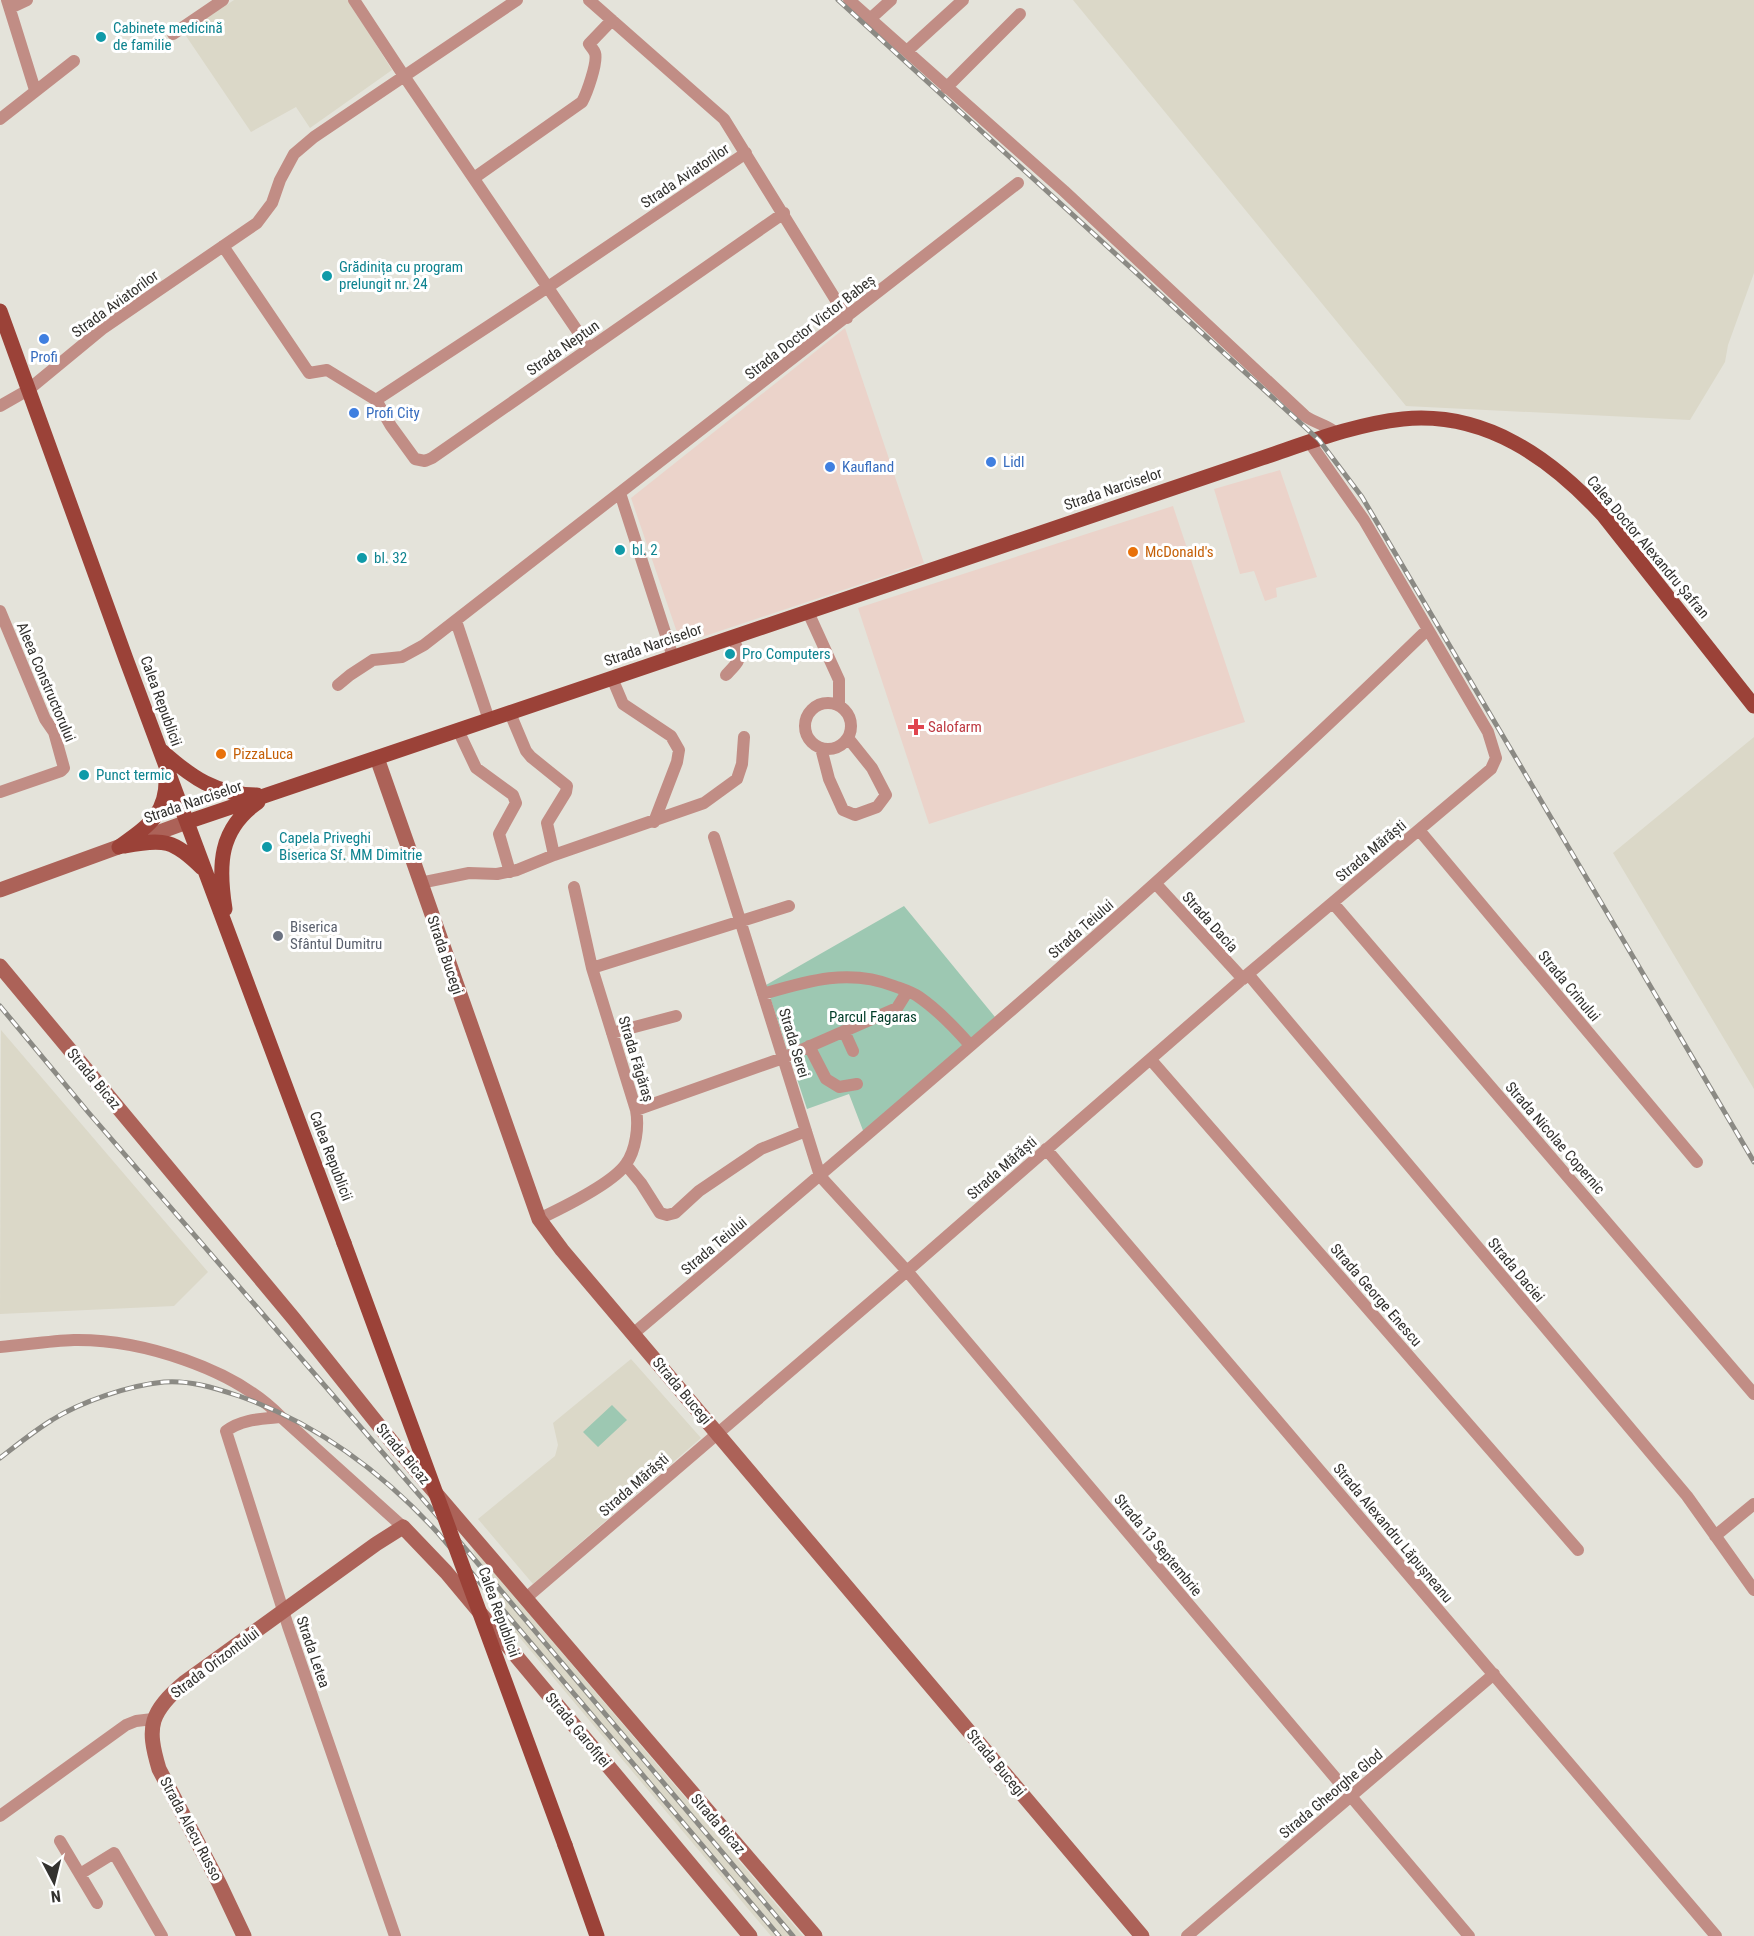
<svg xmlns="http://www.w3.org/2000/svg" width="1754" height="1936" viewBox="0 0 1754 1936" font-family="'Roboto Condensed',sans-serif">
	<rect width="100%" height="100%" fill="#e4e3da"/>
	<path fill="#ebd3ca" d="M845 328 924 563 681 644 631 498Z
		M1280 470 1317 577 1276 588 1277 597 1265 601 1254 571 1240 574 1214 489Z
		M1173 506 1245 722 929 824 858 608Z"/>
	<path fill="#dbd8c8" d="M234 0H348L392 70 310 128 296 107 251 132 184 33Z
		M1073 0H1754V273L1728 345 1725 362 1690 420 1406 406Z
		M1754 737V1089L1613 853Z
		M1 1030 208 1272 174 1306 0 1314Z
		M631 1359 701 1438 533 1584 478 1519 555 1456 558 1445 553 1423Z
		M472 1547 803 1936H771L493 1606Z"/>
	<path fill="#9dc8b2" d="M904 906 995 1017 864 1133 849 1094 807 1109 766 985Z
		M612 1405 627 1420 598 1447 583 1432Z"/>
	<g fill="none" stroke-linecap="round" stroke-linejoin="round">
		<path stroke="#c18d85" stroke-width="12" d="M7 0 35 90
			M354 0 404 76 589 348
			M589 0 724 119 847 318
			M849 0 1064 191 1305 416C1316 424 1329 425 1337 434
			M10 8 27 0
			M870 19 891 0
			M173 34 223 0
			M907 51 963 0
			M946 88 1020 14
			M0 119 74 61
			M474 178 582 102C587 93 598 62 595 53 594 50 591 47 589 44L612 20
			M223 246 309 373 327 370 376 400 391 426 415 459 425 461 432 458 784 213
			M376 400 548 287 746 153
			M0 406 28 390 102 329 257 223 272 203 280 180 294 154 314 137 517 0
			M620 493 673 657
			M0 611 45 719 54 732 64 768 61 771 0 792
			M808 612 839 680V705
			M456 621 489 720
			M726 675C743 657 741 660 733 637
			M612 678 623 704 671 736 679 750 677 762 654 822
			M338 685 350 675 373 660 402 657 424 645 1018 183
			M805 726a23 23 0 1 1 46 0a23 23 0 1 1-46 0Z
			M510 713 526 751 531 757 567 786 566 792 547 823 554 855
			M458 730 476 768 513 795 516 803 499 834 510 872
			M821 748 829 779 843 810 855 815 877 807 886 795 872 768 848 738
			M1419 830 1697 1162
			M714 837 820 1176 907 1271 1469 1936
			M420 883 469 873 497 874 517 870 554 855 704 803 737 779 742 764 744 737
			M1156 884 1243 979
			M1333 903 1754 1394
			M592 968 789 906
			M1248 974 1687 1496 1754 1590
			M763 994C807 981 849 968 894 986 902 989 912 992 919 997 938 1010 955 1028 970 1045
			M844 1031 853 1051
			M612 1033 676 1016
			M809 1046 826 1079 839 1087 857 1084
			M1151 1060 1578 1550
			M636 1110 783 1058 897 1008 907 992
			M1046 1149 1716 1936
			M626 1165 641 1183 660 1213 667 1215 675 1213 699 1191 761 1149 806 1131
			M539 1219C560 1209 613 1183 626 1164 636 1150 639 1126 636 1110L592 968 574 887
			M633 1334C903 1105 1174 876 1427 630
			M0 1347C24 1345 49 1341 74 1340 140 1339 234 1368 281 1417
			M1715 1536 1754 1504
			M526 1598 907 1271 1248 974 1491 769 1496 758 1488 732 1364 520 1310 443
			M0 1816 126 1725 136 1721 153 1719
			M60 1841 97 1903
			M80 1874 114 1853 162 1936
			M395 1936 288 1626 226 1431C242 1419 261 1419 281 1417L403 1527
			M1187 1936 1494 1674"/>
		<path stroke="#ac6258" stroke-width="15" d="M377 758 539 1219 562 1250 1142 1936
			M0 890 187 822
			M0 966 294 1319 396 1447 815 1936
			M244 1936 219 1883 159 1769C146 1726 150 1712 185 1682L376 1544 403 1527 446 1572 750 1936"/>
		<path stroke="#9b4238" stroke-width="15" d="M0 311 126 659 344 1243
			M162 751C191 777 216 795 257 795
			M187 822 1262 458C1307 443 1355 424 1403 419 1485 411 1551 458 1604 516L1754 706
			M125 846C164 838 174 840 202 868
			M119 847C148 826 168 814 166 775
			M225 909C218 865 219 829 258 802
			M565 1845 597 1936"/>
		<g stroke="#8b8a84" stroke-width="5">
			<path id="rail" d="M838 0 1319 440 1362 497 1754 1162
				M0 1006 88 1112 453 1534 793 1936
				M0 1458C17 1445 34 1431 52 1420 80 1402 130 1385 164 1382 190 1380 215 1388 239 1396 316 1423 382 1472 437 1532L779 1936"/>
		</g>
		<use href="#rail" stroke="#fff" stroke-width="3" stroke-dasharray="9" stroke-linecap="butt"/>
		<path stroke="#9b4238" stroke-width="15" d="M344 1243 565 1845"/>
	</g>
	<g fill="#0f9aa8" stroke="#fff" stroke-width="2">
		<circle cx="101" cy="37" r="6"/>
		<circle cx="327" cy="276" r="6"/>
		<circle cx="620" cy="550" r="6"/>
		<circle cx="362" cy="558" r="6"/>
		<circle cx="730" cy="654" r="6"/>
		<circle cx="84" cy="775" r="6"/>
		<circle cx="267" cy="847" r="6"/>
	</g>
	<g fill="#3f7fe0" stroke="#fff" stroke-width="2">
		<circle cx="44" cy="339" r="6"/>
		<circle cx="354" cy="413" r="6"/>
		<circle cx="991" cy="462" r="6"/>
		<circle cx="830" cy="467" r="6"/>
	</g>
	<g fill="#e8710a" stroke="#fff" stroke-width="2">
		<circle cx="1133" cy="552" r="6"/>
		<circle cx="221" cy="754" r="6"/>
	</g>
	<path fill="#e0444e" stroke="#fff" stroke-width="2" d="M913 718h6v6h6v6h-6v6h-6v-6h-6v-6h6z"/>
	<circle fill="#6b7280" stroke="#fff" stroke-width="2" cx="278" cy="936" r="6"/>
	<g text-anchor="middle" stroke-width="6" stroke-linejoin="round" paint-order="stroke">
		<g font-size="15" fill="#0d838f" stroke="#fff" text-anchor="start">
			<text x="113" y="33">Cabinete medicină<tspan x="113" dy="17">de familie</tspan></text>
			<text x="339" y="272">Grădinița cu program<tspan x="339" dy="17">prelungit nr. 24</tspan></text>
			<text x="632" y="555">bl. 2</text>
			<text x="374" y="563">bl. 32</text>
			<text x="742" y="659">Pro Computers</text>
			<text x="96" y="780">Punct termic</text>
			<text x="279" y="843">Capela Priveghi<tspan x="279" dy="17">Biserica Sf. MM Dimitrie</tspan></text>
		</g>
		<g font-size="15" fill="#33322f" stroke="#fff">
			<text transform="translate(685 176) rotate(-34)" y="5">Strada Aviatorilor</text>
			<text transform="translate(115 304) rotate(-36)" y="5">Strada Aviatorilor</text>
			<text transform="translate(810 327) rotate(-38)" y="5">Strada Doctor Victor Babeș</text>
			<text transform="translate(563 348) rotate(-35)" y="5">Strada Neptun</text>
			<text transform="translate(1113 489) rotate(-19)" y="5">Strada Narciselor</text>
			<text transform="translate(1648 547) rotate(50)" y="5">Calea Doctor Alexandru Șafran</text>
			<text transform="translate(653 645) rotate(-19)" y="5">Strada Narciselor</text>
			<text transform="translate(46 682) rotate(67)" y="5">Aleea Constructorului</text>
			<text transform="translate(161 701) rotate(70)" y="5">Calea Republicii</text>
			<text transform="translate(193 802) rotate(-19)" y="5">Strada Narciselor</text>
			<text transform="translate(1371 851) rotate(-40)" y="5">Strada Mărăști</text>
			<text transform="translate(1210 922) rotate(48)" y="5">Strada Dacia</text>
			<text transform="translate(1081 929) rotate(-41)" y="5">Strada Teiului</text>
			<text transform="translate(445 955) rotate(71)" y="5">Strada Bucegi</text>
			<text transform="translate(1569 986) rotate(50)" y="5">Strada Crinului</text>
			<text transform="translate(794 1043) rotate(73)" y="5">Strada Serei</text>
			<text transform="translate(636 1059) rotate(73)" y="5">Strada Făgăraș</text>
			<text transform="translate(94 1079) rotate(50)" y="5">Strada Bicaz</text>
			<text transform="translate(1555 1138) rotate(49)" y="5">Strada Nicolae Copernic</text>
			<text transform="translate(331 1156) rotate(69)" y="5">Calea Republicii</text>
			<text transform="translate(1002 1168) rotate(-41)" y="5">Strada Mărăști</text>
			<text transform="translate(714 1246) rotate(-40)" y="5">Strada Teiului</text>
			<text transform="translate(1516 1270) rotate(50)" y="5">Strada Daciei</text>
			<text transform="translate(1376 1295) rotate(49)" y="5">Strada George Enescu</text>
			<text transform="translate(682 1391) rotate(50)" y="5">Strada Bucegi</text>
			<text transform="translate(403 1454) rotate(50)" y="5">Strada Bicaz</text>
			<text transform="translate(634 1485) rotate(-41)" y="5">Strada Mărăști</text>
			<text transform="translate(1393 1533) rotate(50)" y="5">Strada Alexandru Lăpușneanu</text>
			<text transform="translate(1158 1545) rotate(50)" y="5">Strada 13 Septembrie</text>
			<text transform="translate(499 1612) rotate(70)" y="5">Calea Republicii</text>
			<text transform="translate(313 1652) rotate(71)" y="5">Strada Letea</text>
			<text transform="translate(215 1663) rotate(-37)" y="5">Strada Orizontului</text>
			<text transform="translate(578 1730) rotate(50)" y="5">Strada Garofiței</text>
			<text transform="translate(996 1763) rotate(50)" y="5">Strada Bucegi</text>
			<text transform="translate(1331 1794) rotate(-40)" y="5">Strada Gheorghe Glod</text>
			<text transform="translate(718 1824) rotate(49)" y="5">Strada Bicaz</text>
			<text transform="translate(191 1829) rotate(62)" y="5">Strada Alecu Russo</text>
		</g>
		<g font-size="15" fill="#366cbe" stroke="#fff" text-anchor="start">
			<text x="44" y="362" text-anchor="middle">Profi</text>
			<text x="366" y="418">Profi City</text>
			<text x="1003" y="467">Lidl</text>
			<text x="842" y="472">Kaufland</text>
		</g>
		<g font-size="15" fill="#c56008" stroke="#fff" text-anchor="start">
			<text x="1145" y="557">McDonald's</text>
			<text x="233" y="759">PizzaLuca</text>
		</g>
		<g font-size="15" fill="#be3a42" stroke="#fff" text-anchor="start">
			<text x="928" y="732">Salofarm</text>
		</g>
		<g font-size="15" fill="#5b616d" stroke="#fff" text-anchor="start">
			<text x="290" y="932">Biserica<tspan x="290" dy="17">Sfântul Dumitru</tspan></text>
		</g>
		<g font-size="15" fill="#013d28" stroke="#fff">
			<text x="873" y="1022">Parcul Fagaras</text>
		</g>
	</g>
	<g transform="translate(54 1882) rotate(173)" stroke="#ffffff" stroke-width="4.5" paint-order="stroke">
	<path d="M0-4.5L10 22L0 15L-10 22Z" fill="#33322f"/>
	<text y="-9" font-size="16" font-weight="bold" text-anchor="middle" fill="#33322f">N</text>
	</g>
</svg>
